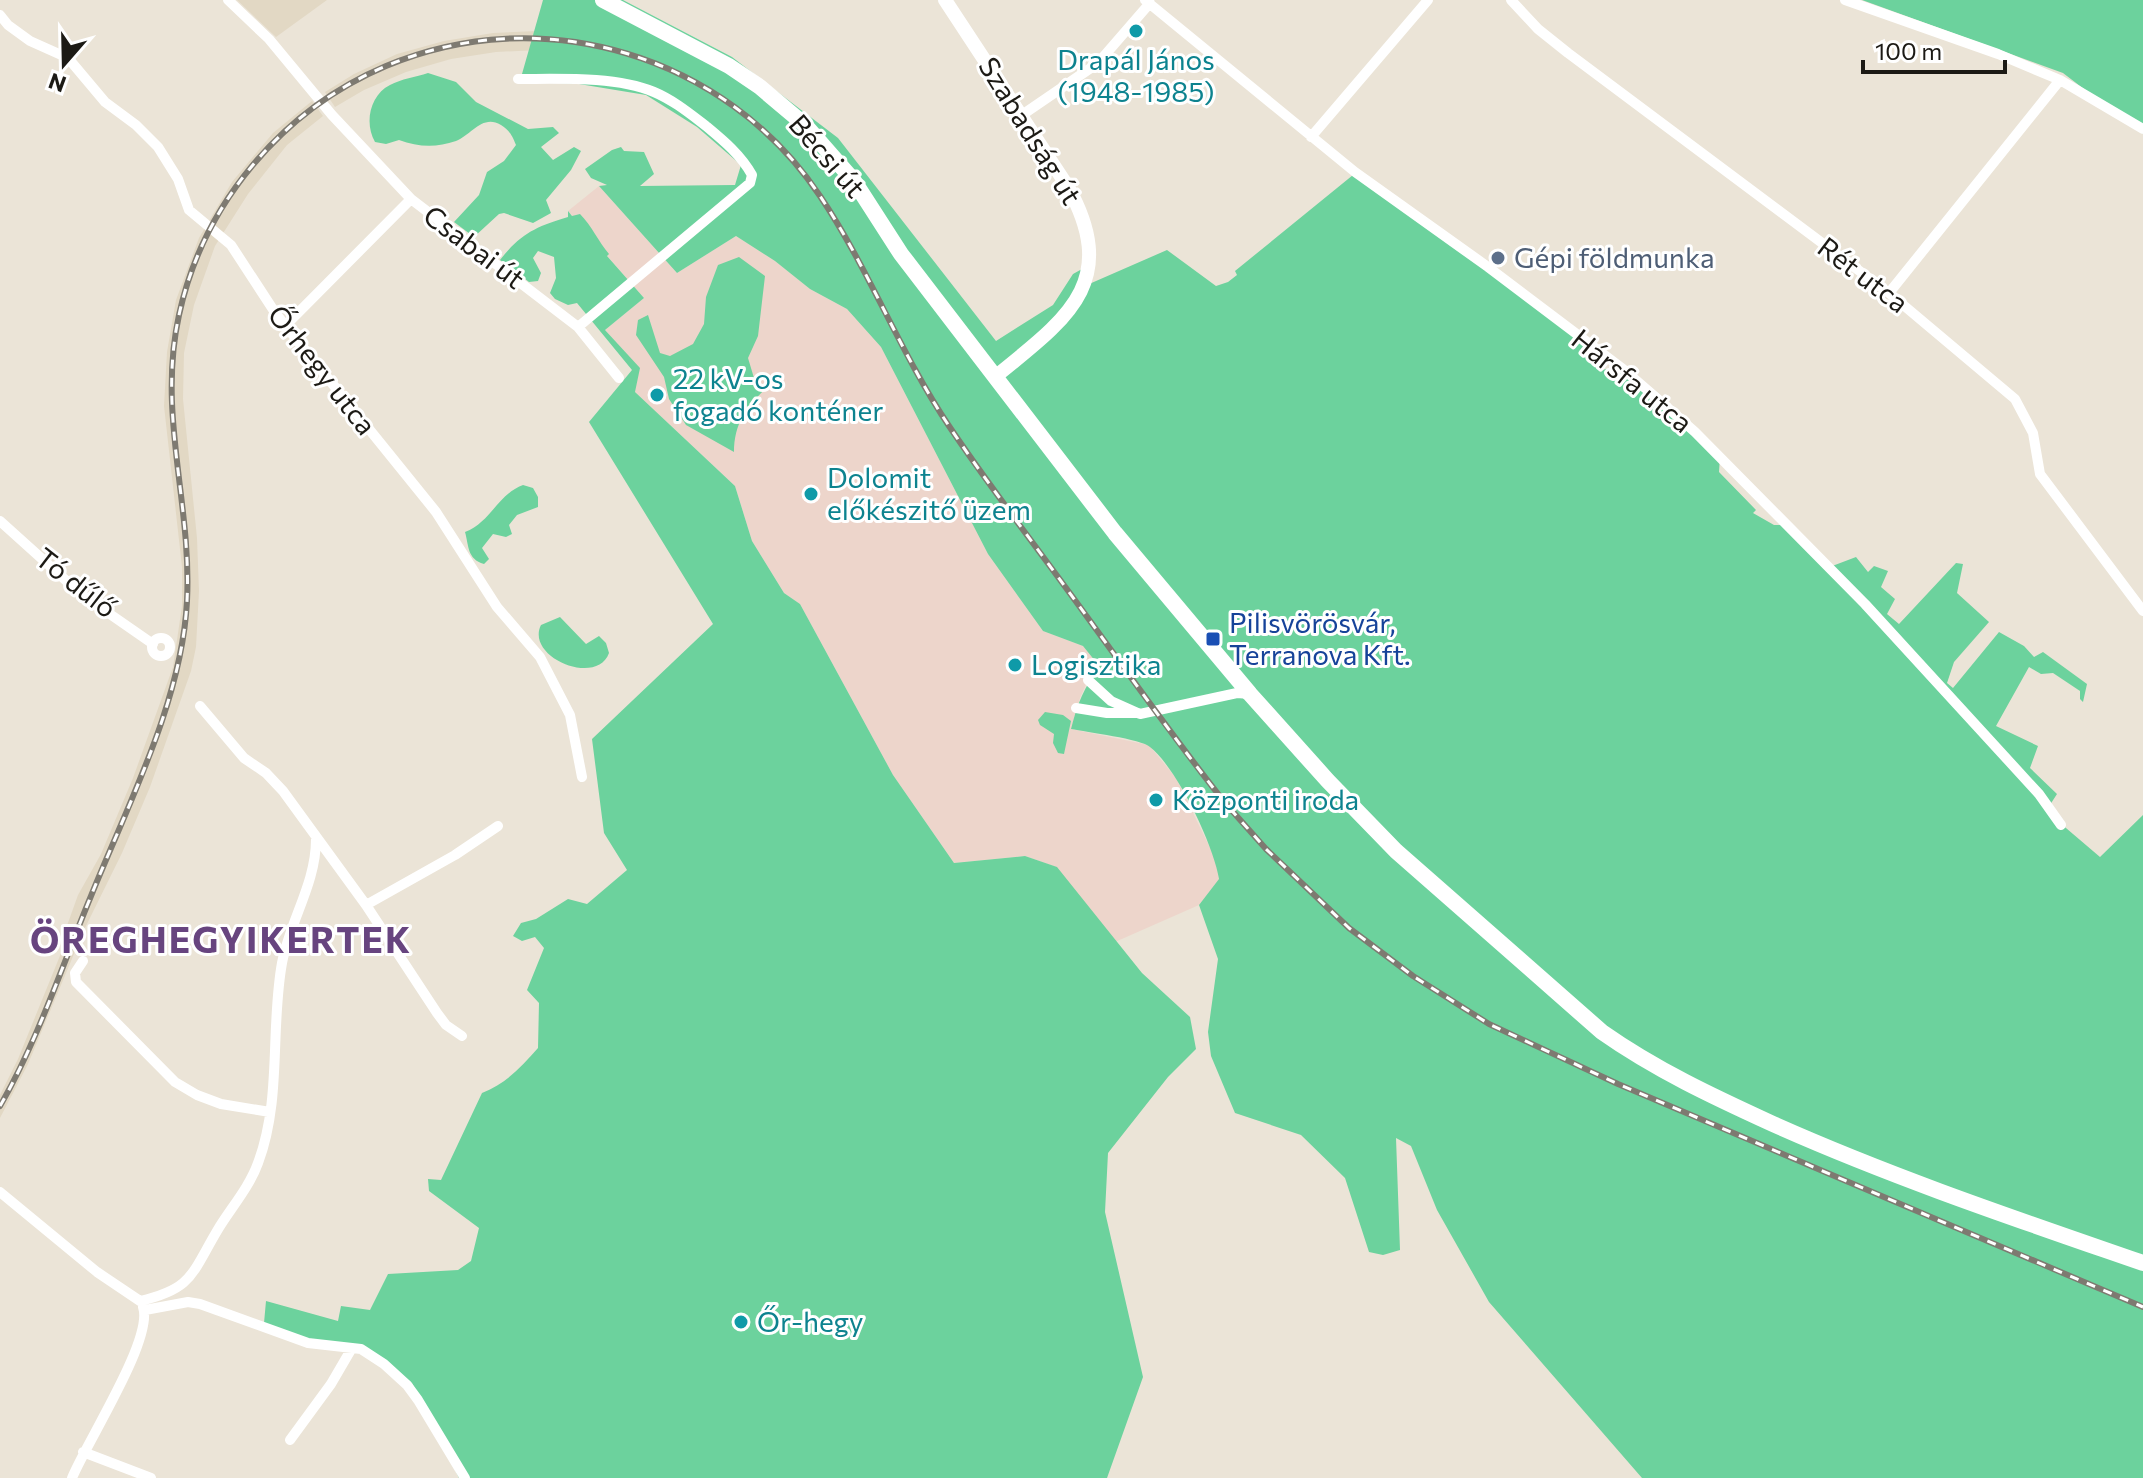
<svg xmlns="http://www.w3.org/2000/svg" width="2143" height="1478" viewBox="0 0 2143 1478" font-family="Commissioner,sans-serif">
	<rect width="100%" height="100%" fill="#ebe4d7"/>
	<path fill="#e2d8c4" d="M237 0H327L276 37Z
		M537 31 723 114 539 50 496 52 451 59 406 72 364 90 335 107 325 92 354 74 397 54 444 41 493 33Z
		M312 101 323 116 287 145 248 194 215 246 194 305 184 353 183 399 197 538 199 591 196 647 191 671 150 787 122 853 84 930 28 1064 0 1118V1095L18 1059 68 936 64 934 78 895 101 854 133 778 173 667 182 606V567L164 406 167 352 176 300 199 238 232 182 273 133Z"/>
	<path fill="#edd5cb" d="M599 186 677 273 736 236 775 261 810 289 847 309 881 347 988 554 1043 631 1083 646 1101 667 1088 680 1080 698 1071 729 1149 745 1176 778 1216 860 1219 880 1199 905 1115 942 1056 867 1025 856 954 863 893 775 800 604 784 593 752 541 735 486 635 392 639 368 605 330 644 298 568 211Z"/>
	<path fill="#6cd29d" d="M543 0H623L732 57 838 138 996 341 1053 305 1073 274 1082 269 1080 288 1167 250 1216 286 1228 282 1237 275 1235 271 1353 175 1500 278 1592 351 1596 364 1602 370 1616 367 1720 457 1719 472 1756 510 1753 513 1774 525H1784L1827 568 1856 557 1868 572 1874 566 1888 571 1881 587 1895 599 1887 614 1899 624 1956 563 1963 564 1957 593 1989 622 1954 662 1947 683 1953 688 1999 632 2024 646 2034 657 2043 652 2087 684 2083 702 2080 699V691L2053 673 2041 674 2029 667 1996 726 2038 746 2030 768 2057 794 2046 811 2100 857 2143 815V1478H1642L1489 1302 1437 1210 1411 1146 1396 1138 1400 1250 1383 1255 1369 1252 1345 1178 1301 1135 1235 1113 1211 1056 1208 1032 1218 959 1199 905 1219 879C1214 846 1177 768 1150 747 1142 739 1086 732 1071 729 1077 705 1084 686 1100 667L1083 646 1043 631 988 554 881 347 847 309 810 289 775 261 736 236 677 273 599 186 607 185 591 178 585 169 612 150 621 147 624 151 644 152 654 174 640 186 735 185 741 165 697 127 646 95 579 84 520 81Z
		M1862 0H2143V134L2063 73Z
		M428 73 456 82 476 102 528 129 553 127 559 133 541 147 553 160 574 147 581 151 571 170 546 200 551 213 533 223 504 213 499 214 474 237 454 222 479 195 487 172 504 161 516 145C512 135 510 131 501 125 482 114 472 135 456 141 436 148 418 147 399 140L386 144 375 142C364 123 370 95 390 85 401 79 416 77 428 73Z
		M568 211 572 216 580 214C592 226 598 241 609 254L607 256 644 298 605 330 640 368 635 392 735 486 752 541 784 593 800 604 893 775 954 863 1025 856 1057 867 1142 973 1190 1017 1196 1049 1168 1077 1108 1153 1105 1212 1143 1377 1107 1478H459L412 1383 363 1346 308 1340 264 1323 266 1301 338 1321 341 1306 370 1310 388 1274 458 1270 471 1261 479 1228 429 1191 428 1179 441 1180 482 1093C507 1083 521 1067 538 1048L539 1003 527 990 544 948 535 937 522 941 513 936 521 923 536 919 568 899 587 904 627 870 604 833 592 739 713 624 589 422 632 370 577 303 568 305 555 299 550 293 556 278 554 257 538 251 533 258 541 273 538 281 529 282 500 260C520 234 537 226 568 217Z
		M739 257 765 276 758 336 748 358 754 378 766 388C747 407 734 423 734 452L686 425 669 399 664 377 636 335 638 320 648 315 660 353 670 356 693 344 704 324 706 297 718 265Z
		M523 485 533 488 538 497V507L517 515 509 525 512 534 506 537 493 534 482 548 489 559 484 564C467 559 469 546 465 532 491 522 497 495 523 485Z
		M560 617 586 644 599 636 606 643 609 653C597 687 525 657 541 625Z
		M1045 712 1063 715 1071 721 1064 754 1058 753 1053 743 1054 734 1040 725 1038 720Z"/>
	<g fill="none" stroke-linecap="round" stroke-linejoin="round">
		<path stroke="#fff" stroke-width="10" d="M228 0 269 39 332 115 411 199 578 327 619 378
			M1145 0 1355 172 1488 267 1623 369 1660 401 1695 432 1865 604 2039 794 2061 825
			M1511 0 1538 29 1568 53 1889 293 2015 399 2033 433 2040 474 2143 611
			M1845 0 1998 54 2060 80 2143 129
			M0 15 8 25 30 41 68 58 105 102 136 125 158 147 178 179 189 210 231 245 276 314 436 512 497 607 540 657 570 715 582 777
			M518 79C559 79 615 76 654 92 673 100 689 113 706 126 724 141 741 155 752 175L750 183 578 327
			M1022 115 1098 63 1150 3
			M1311 137 1428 0
			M1889 293 2060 80
			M285 326 411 199
			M0 521 81 594 153 644
			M152 647a9 9 0 1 1 18 0a9 9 0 1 1-18 0Z
			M1088 680 1111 701 1140 714 1237 693 1250 694
			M200 706 244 758 266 773 283 791 366 905 437 1013 446 1025 462 1036
			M1076 708 1107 713H1134
			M366 905 455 855 498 826
			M83 961 75 973 76 982 175 1082 197 1095 221 1104 270 1112
			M0 1192 97 1272 140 1301C192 1289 191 1275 217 1231 230 1209 249 1188 258 1163 282 1099 270 1029 282 963 290 920 316 884 316 839
			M145 1310 188 1302 200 1304 308 1343 361 1349 384 1364 407 1385 418 1400 465 1478
			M290 1440 331 1384 352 1348
			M83 1452 151 1478
			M72 1478C86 1443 154 1339 143 1307"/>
		<path stroke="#fff" stroke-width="14" d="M945 0 1068 187C1121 283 1066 319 995 377"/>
		<path stroke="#fff" stroke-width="16" d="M603 0 729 66 760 87 805 125 854 181 901 254 1115 533 1250 694 1328 781 1396 851 1602 1032C1656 1070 1714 1097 1773 1124 1894 1178 2019 1220 2143 1263"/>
		<g stroke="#7e7a71" stroke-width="6">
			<path id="rail" d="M0 1106C38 1040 62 966 91 896 128 804 182 701 187 601 192 503 157 415 179 315 203 204 282 110 386 66 542 0 726 55 820 196 869 269 900 353 949 426 987 483 1029 537 1069 592 1121 663 1171 735 1226 804L1266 849 1349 928 1413 976 1489 1024 1618 1084 2143 1307"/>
		</g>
		<use href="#rail" stroke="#fff" stroke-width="3" stroke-dasharray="9" stroke-linecap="butt"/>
	</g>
	<g fill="#0f9aa8" stroke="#fff" stroke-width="3">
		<circle cx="1136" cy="31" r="8"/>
		<circle cx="657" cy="395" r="8"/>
		<circle cx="811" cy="494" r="8"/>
		<circle cx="1015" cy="665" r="8"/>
		<circle cx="1156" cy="800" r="8"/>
		<circle cx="741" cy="1322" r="8"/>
	</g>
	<circle fill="#5c6f8a" stroke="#fff" stroke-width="3" cx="1498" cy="258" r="8"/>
	<rect fill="#1a4fb4" stroke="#fff" stroke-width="3" x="1205" y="631" width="16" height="16" rx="4"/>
	<g text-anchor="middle" stroke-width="6" stroke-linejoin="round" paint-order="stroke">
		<g font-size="28" fill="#0d838f" stroke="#fff" text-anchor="start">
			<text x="1136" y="70" text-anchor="middle">Drapál János<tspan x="1136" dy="32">(1948-1985)</tspan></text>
			<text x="673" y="389">22 kV-os<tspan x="673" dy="32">fogadó konténer</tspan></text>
			<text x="827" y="488">Dolomit<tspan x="827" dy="32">előkészitő üzem</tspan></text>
			<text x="1031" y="675">Logisztika</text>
			<text x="1172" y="810">Központi iroda</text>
			<text x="757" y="1332">Őr-hegy</text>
		</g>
		<g font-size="28" fill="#1c1a15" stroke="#fff">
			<text transform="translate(1030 131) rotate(58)" y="10">Szabadság út</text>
			<text transform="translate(827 156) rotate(49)" y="10">Bécsi út</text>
			<text transform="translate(474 247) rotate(37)" y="10">Csabai út</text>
			<text transform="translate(1863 275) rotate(37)" y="10">Rét utca</text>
			<text transform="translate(322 370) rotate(52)" y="10">Őrhegy utca</text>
			<text transform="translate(1632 381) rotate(39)" y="10">Hársfa utca</text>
			<text transform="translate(76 583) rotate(38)" y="10">Tó dűlő</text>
		</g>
		<g font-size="28" fill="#4e5e75" stroke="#fff" text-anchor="start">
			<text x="1514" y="268">Gépi földmunka</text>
		</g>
		<g font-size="28" fill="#164399" stroke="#fff" text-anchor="start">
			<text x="1229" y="633">Pilisvörösvár,<tspan x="1229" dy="32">Terranova Kft.</tspan></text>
		</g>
		<g font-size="36" font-weight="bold" letter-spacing="2" fill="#67447f" stroke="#fff">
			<text x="221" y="953">ÖREGHEGYIKERTEK</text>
		</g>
	</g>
	<g transform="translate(64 64) rotate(200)" stroke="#ffffff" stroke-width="6" paint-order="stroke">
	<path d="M0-6L14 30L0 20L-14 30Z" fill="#1c1a15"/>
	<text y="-12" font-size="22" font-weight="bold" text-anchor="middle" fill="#1c1a15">N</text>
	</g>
	<path d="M1863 60v12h142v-12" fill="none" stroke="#1c1a15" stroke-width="4"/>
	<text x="1875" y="60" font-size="24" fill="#1c1a15" stroke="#ffffff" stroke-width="6" paint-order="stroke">100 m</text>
</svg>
